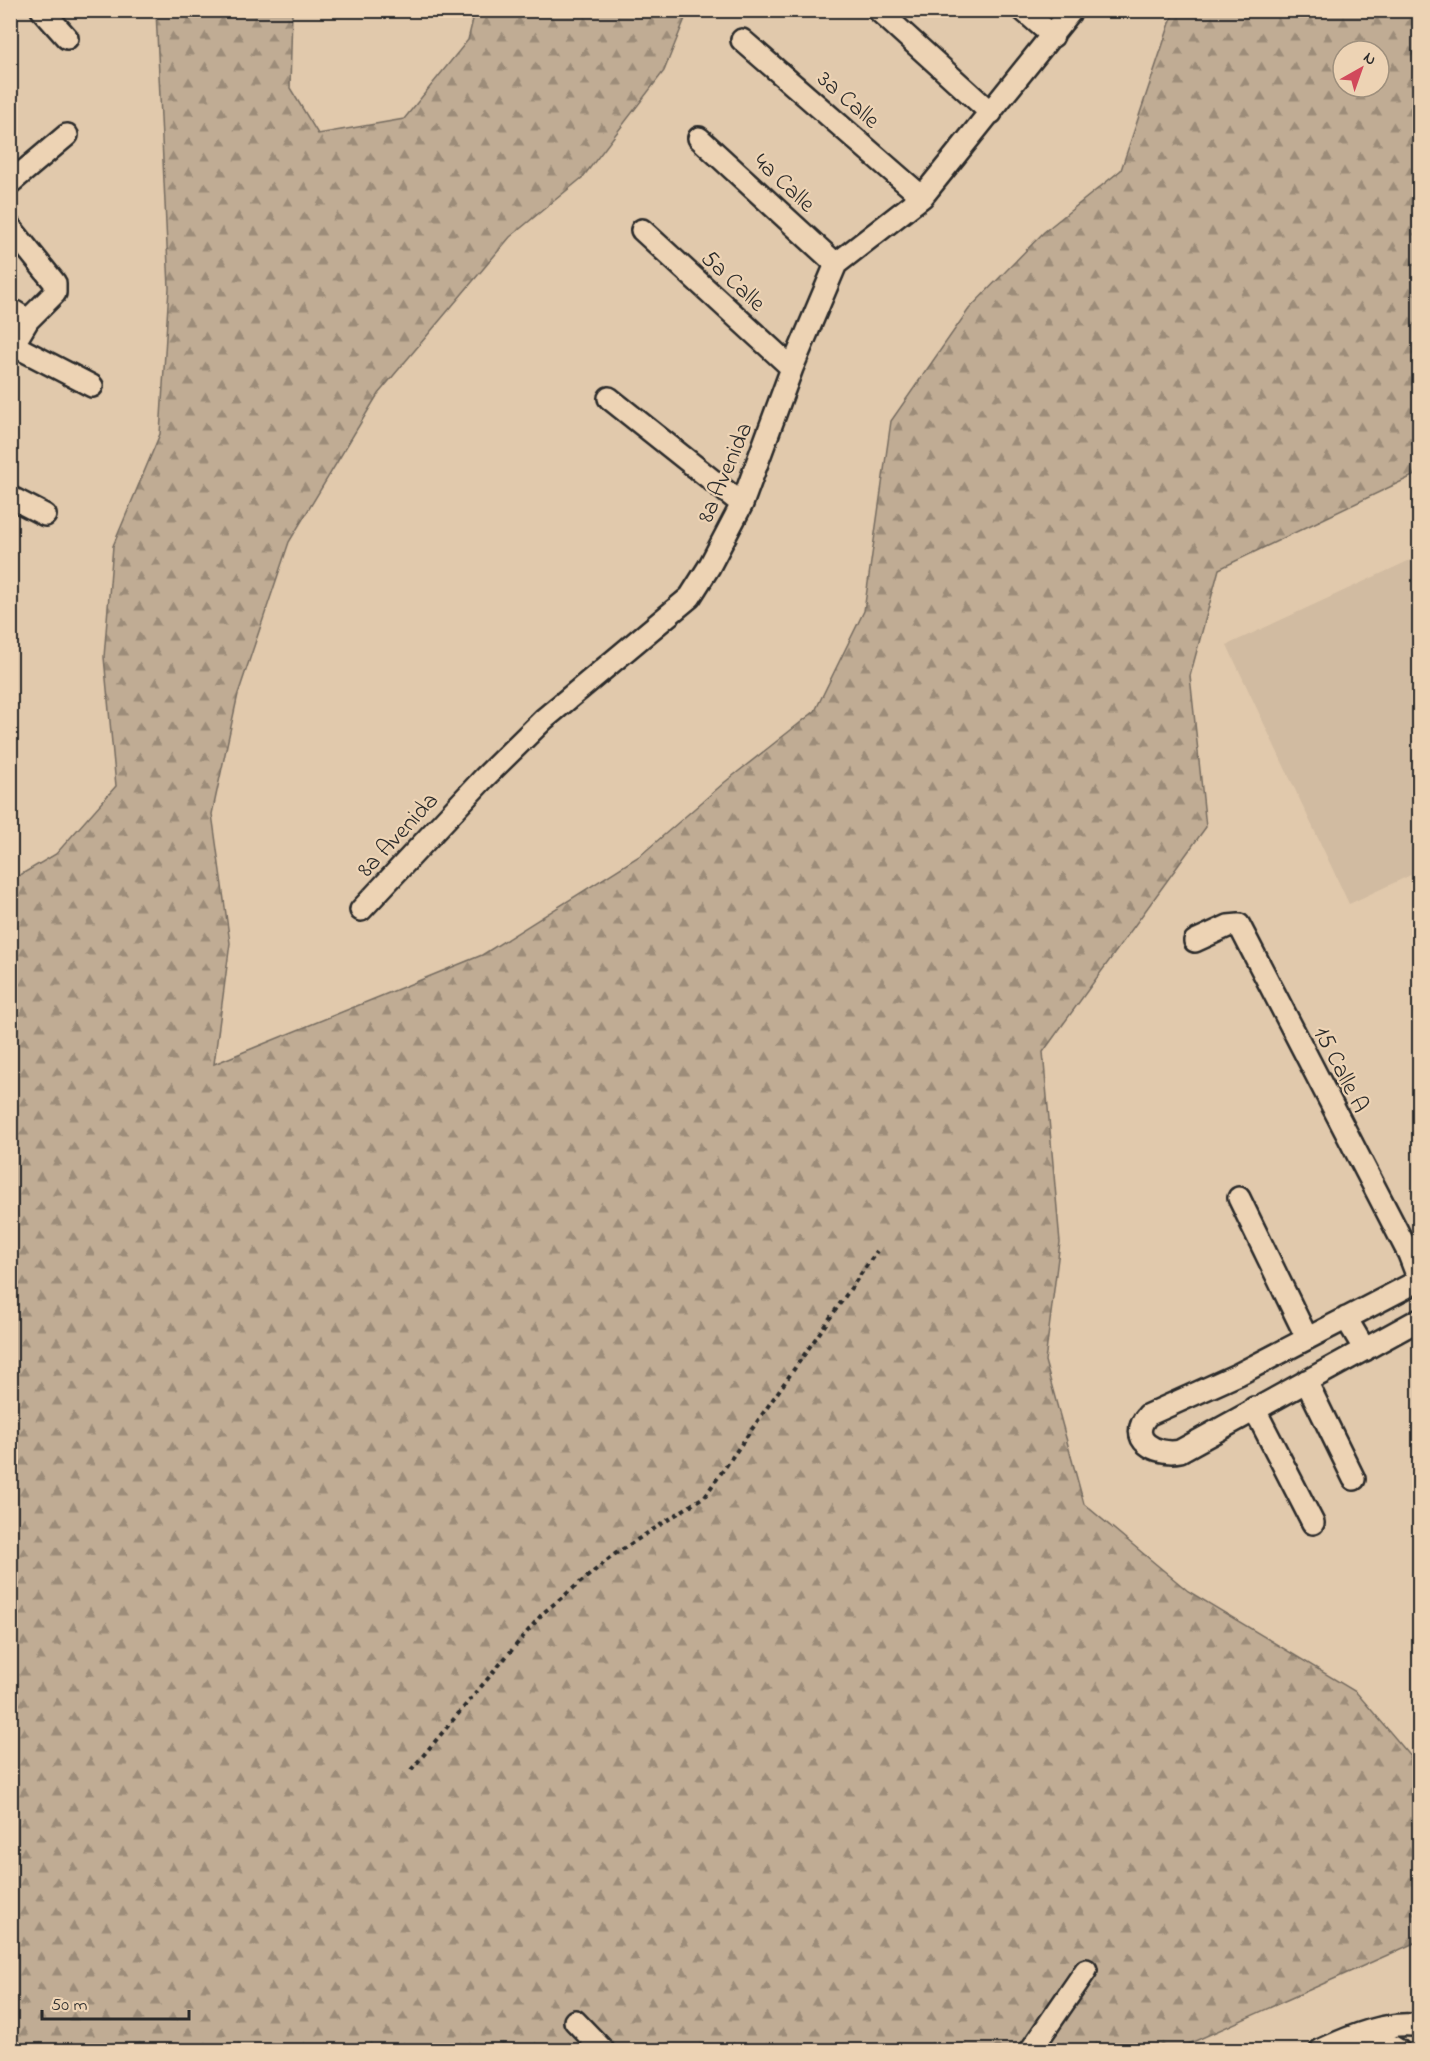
<svg xmlns="http://www.w3.org/2000/svg" width="1430" height="2061" viewBox="0 0 1430 2061" font-family="'Indie Flower',sans-serif">
	<defs>
		<pattern id="forest-firs" width="22" height="20" patternUnits="userSpaceOnUse" patternTransform="scale(1.5)"><rect width="22" height="20" fill="#c0ac94"/><path d="M5 1l3.5 6h-7zM16 11l3.5 6h-7z" fill="#9c8c79"/></pattern>
	</defs>
	<rect width="100%" height="100%" fill="#e1c9ac"/>
	<filter id="ink" filterUnits="userSpaceOnUse"><feTurbulence type="fractalNoise" baseFrequency=".0167" numOctaves="2"/><feDisplacementMap in="SourceGraphic" scale="12" xChannelSelector="R" yChannelSelector="G"/><feConvolveMatrix kernelMatrix="1 2 1 2 8 2 1 2 1" color-interpolation-filters="sRGB"/></filter>
	<g filter="url(#ink)">
		<path fill="#d1bba1" d="M1419 556V871L1349 904 1227 645Z"/>
		<path fill="url(#forest-firs)" stroke="#766c60" stroke-width="1.5" fill-rule="evenodd" d="M156 11H292L290 88 318 134 404 119 468 40 475 11H688L664 71 583 177 510 237 378 394 289 542 238 694 212 814 230 943 214 1064 482 955 641 855 725 782 815 711 864 611 891 421 969 309 1044 232 1121 170 1174 11H1419V473L1219 569 1190 676 1206 827 1043 1052 1060 1242 1045 1361 1084 1504 1188 1591 1356 1692 1419 1766V1941L1175 2050H11L10 881 56 854 116 786 104 657 113 546 160 434 169 288ZM1343 51H1379V87H1343Z"/>
		<g fill="none" stroke-linecap="round" stroke-linejoin="round">
			<g stroke="#2b2b2b" stroke-width="26">
				<path id="minor" d="M42 10 67 38
					M878 10 991 113
					M1023 10 1053 36
					M742 40 922 197
					M699 138 836 264
					M10 183 67 135
					M10 227 55 283V293L28 320 10 350
					M642 230 792 368
					M10 309 28 320
					M13 345 92 386
					M609 398 742 504
					M10 497 45 515
					M361 910 484 778 544 719 690 597 709 567 742 504 792 368 836 264 922 197 1072 10
					M1195 941 1228 926 1239 925 1409 1254 1419 1280
					M1239 1198 1307 1338
					M1420 1280 1239 1374 1148 1415C1126 1439 1156 1456 1180 1451L1420 1319
					M1346 1318 1365 1350
					M1306 1381 1354 1479
					M1254 1408 1313 1523
					M575 2021 603 2050
					M1369 2033 1398 2050
					M1031 2050 1086 1970
					M1321 2050C1349 2037 1389 2020 1420 2026"/>
			</g>
			<path stroke="#2b2b2b" stroke-width="4" stroke-dasharray="4.5 4.5" stroke-linecap="butt" d="M411 1770 543 1613 615 1554 705 1496 877 1251
				M417 2050 442 2046 467 2050"/>
			<use href="#minor" stroke="#edd3b4" stroke-width="21"/>
		</g>
	</g>
	<g text-anchor="middle" stroke-width="4.5" stroke-linejoin="round" paint-order="stroke">
		<g font-size="24" fill="#2b2b2b" stroke="#edd3b4">
			<text transform="translate(849 99) rotate(41)" y="8">3a Calle</text>
			<text transform="translate(785 182) rotate(43)" y="8">4a Calle</text>
			<text transform="translate(734 280) rotate(43)" y="8">5a Calle</text>
			<text transform="translate(724 472) rotate(-67)" y="8">8a Avenida</text>
			<text transform="translate(397 834) rotate(-47)" y="8">8a Avenida</text>
			<text transform="translate(1342 1069) rotate(63)" y="8">15 Calle A</text>
		</g>
	</g>
	<rect width="1430" height="2061" fill="none" stroke="#edd3b4" stroke-width="36"/>
	<rect x="18" y="18" width="1394" height="2025" fill="none" stroke="#2b2b2b" stroke-width="2" filter="url(#ink)"/>
	<g transform="translate(1361 69) rotate(40)"><circle r="28" fill="#edd3b4" stroke="#9f907d" stroke-width="1.5"/>
	<path d="M0-4.5L10 22L0 15L-10 22Z" fill="#d1495b"/>
	<text y="-9" font-size="16" font-weight="bold" text-anchor="middle" fill="#2b2b2b">N</text>
	</g>
	<path d="M42 2010v9h147v-9" fill="none" stroke="#2b2b2b" stroke-width="3"/>
	<text x="51" y="2010" font-size="18" fill="#2b2b2b" stroke="#edd3b4" stroke-width="4.5" paint-order="stroke">50 m</text>
</svg>
